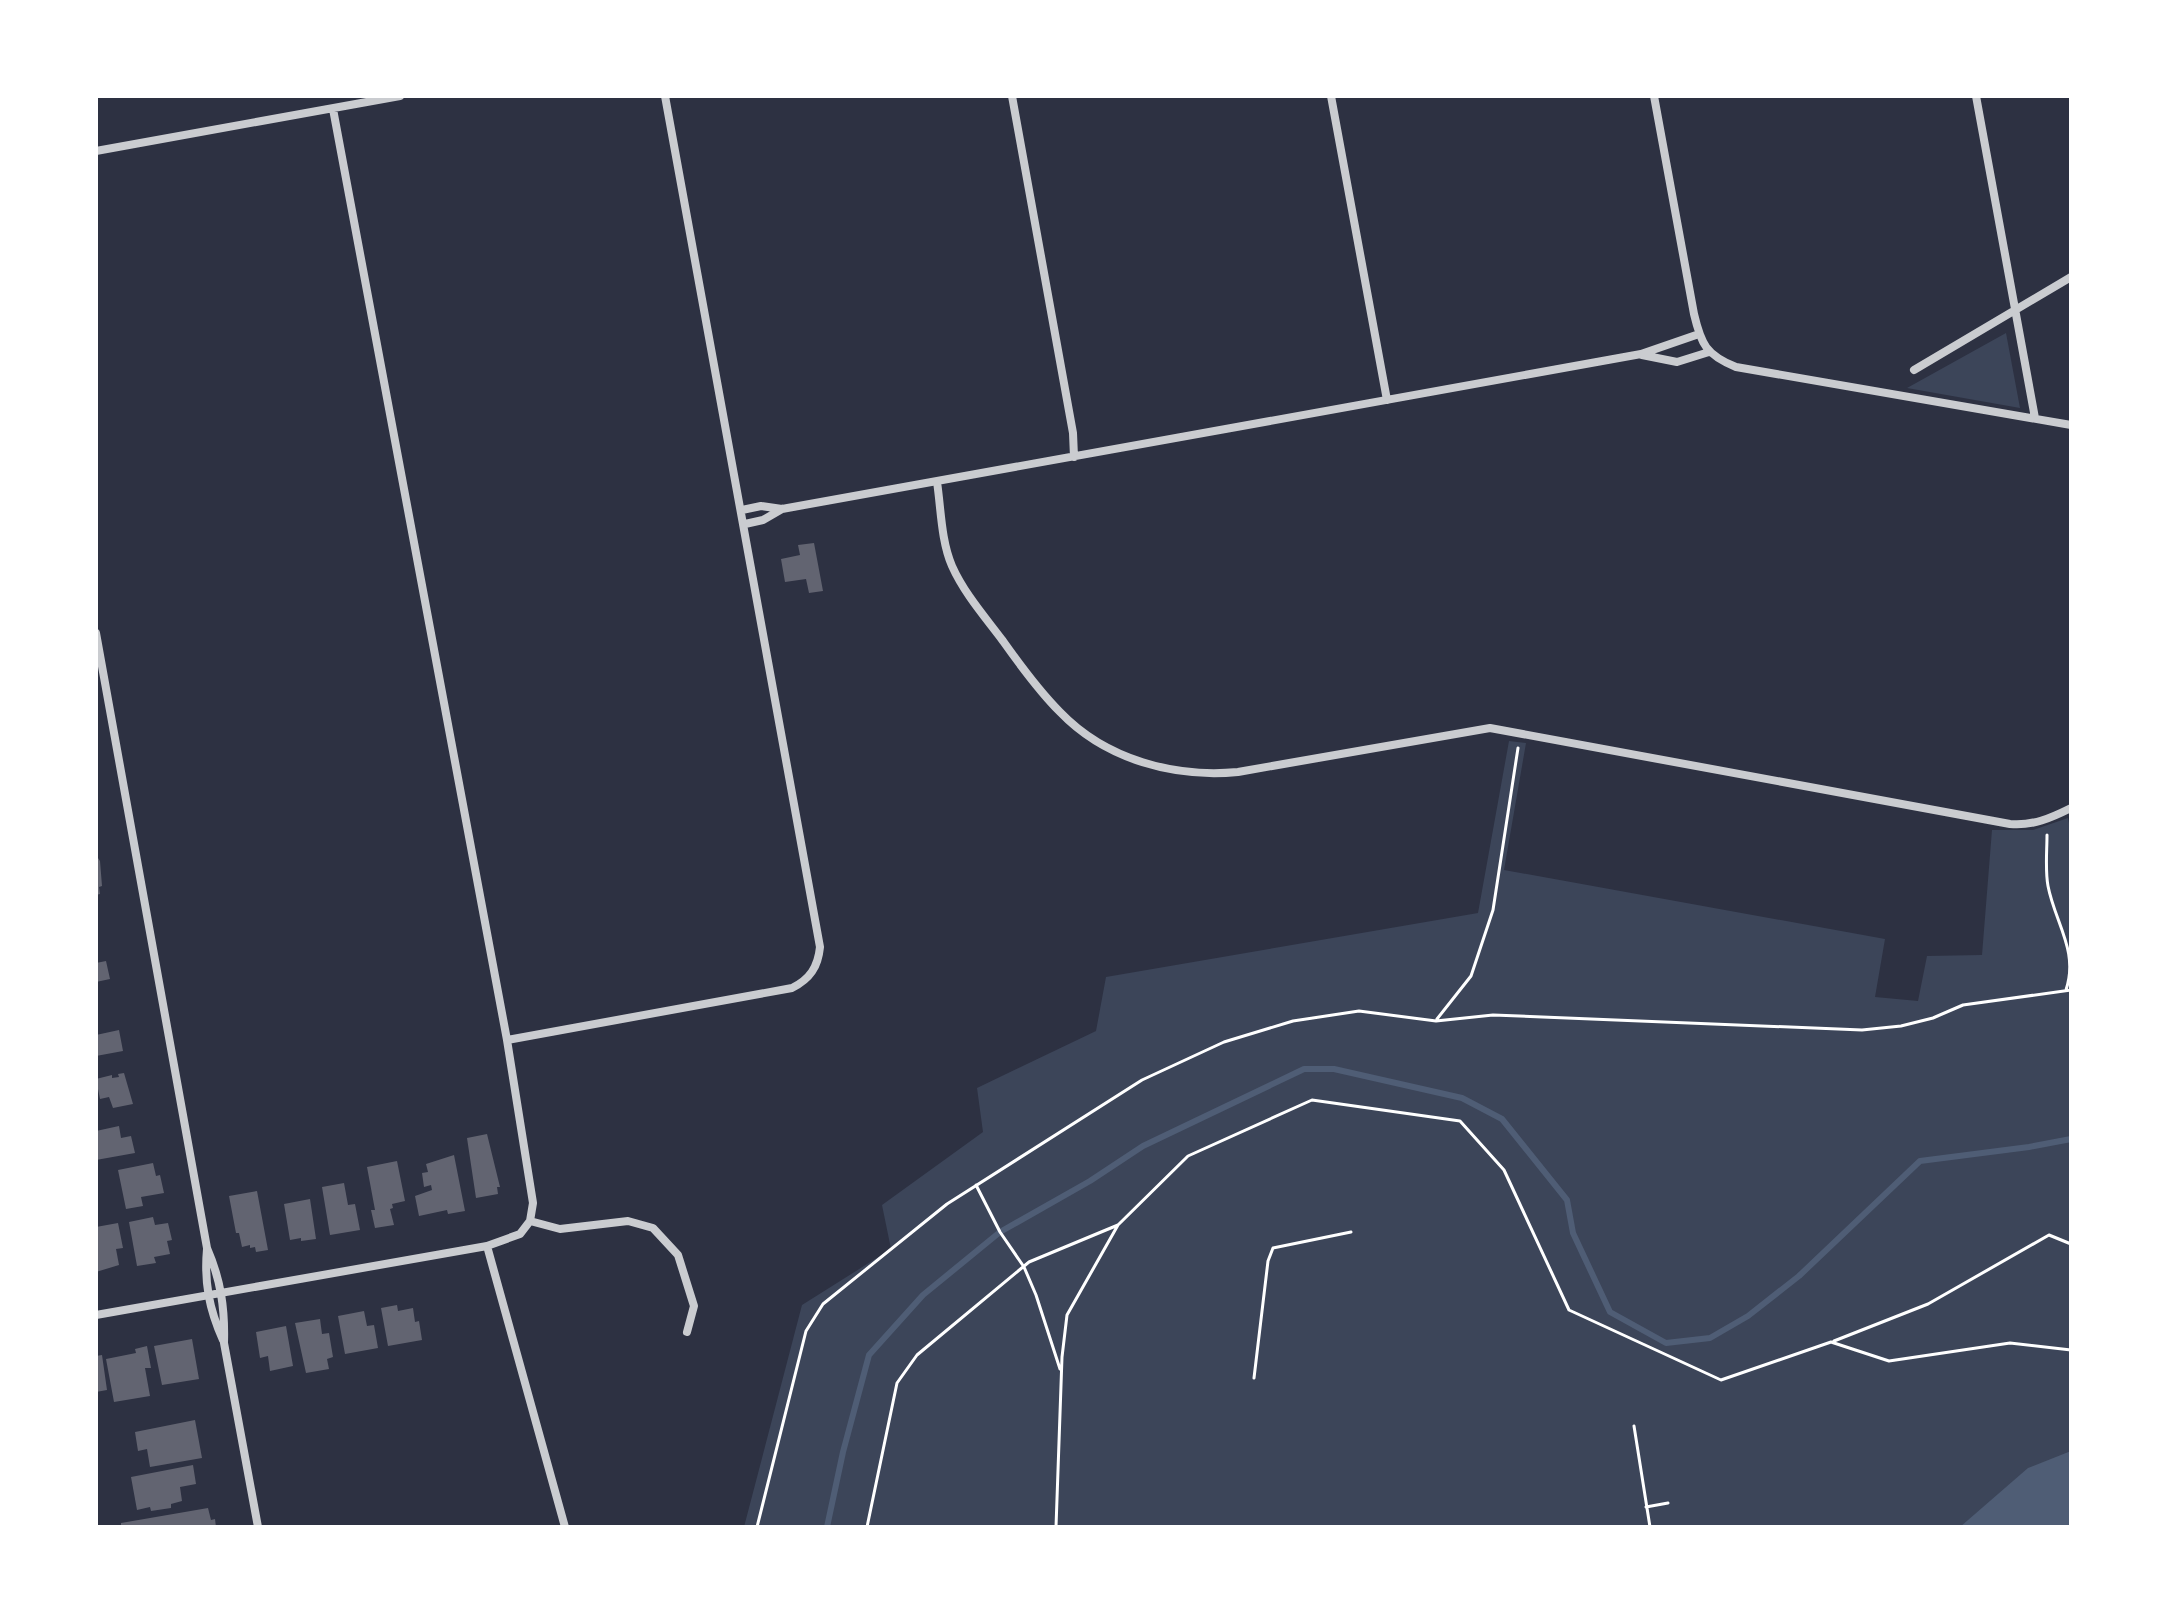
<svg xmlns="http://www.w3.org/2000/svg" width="2167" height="1623" viewBox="0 0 2167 1623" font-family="Bitter,serif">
	<rect width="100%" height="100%" fill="#2d3142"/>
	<path fill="#3c4559" d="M2006 333 2020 408 1907 388Z
		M1509 741 1526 743 1504 870 1885 939 1875 997 1918 1001 1927 956 1982 955 1992 830H2033L2068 818 2071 834V1527H744L802 1305 891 1249 882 1205 983 1132 977 1088 1096 1031 1106 977 1478 913Z"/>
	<path fill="#4f5d75" d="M2071 1451V1527H1960L2028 1468Z"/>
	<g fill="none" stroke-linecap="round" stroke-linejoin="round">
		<path stroke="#4f5d75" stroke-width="6" d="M827 1527 843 1452 869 1355 923 1295 1000 1232 1090 1181 1143 1146 1304 1069H1334L1462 1098 1502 1119 1567 1200 1573 1233 1610 1312 1666 1343 1710 1338 1748 1316 1799 1276 1920 1161 2029 1147 2071 1139"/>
	</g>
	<path fill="#626471" d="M814 543 823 591 809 593 806 579 785 582 781 559 800 555 798 545Z
		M96 855 100 861 102 886 99 887 100 894 96 895Z
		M106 961 110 979 96 982V963Z
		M119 1030 123 1051 96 1056V1035Z
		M124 1073 133 1104 113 1108 109 1097 100 1099 96 1079 112 1075V1078L119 1077 118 1074Z
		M119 1126 121 1138 131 1136 135 1153 96 1160V1131Z
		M487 1134 500 1187H497L498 1194 476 1198 467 1138Z
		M454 1155 465 1211 448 1214 447 1210 419 1216 415 1196 432 1190 431 1185 424 1187 422 1173 428 1172 426 1164Z
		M397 1161 405 1201 392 1204 393 1208 390 1209 394 1225 375 1228 371 1210H375L367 1167Z
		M153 1163 156 1176 160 1175 164 1193 141 1197 143 1206 126 1209 118 1170Z
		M344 1183 348 1205 355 1204 360 1230 330 1235 322 1187Z
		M257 1191 268 1250 256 1252 255 1247 250 1248V1245L242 1247 239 1233H236L229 1196Z
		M310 1199 316 1239 301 1241V1238L290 1240 284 1204Z
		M153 1217 155 1225 168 1223 172 1240 167 1241 170 1254 154 1257 156 1263 137 1266 129 1222Z
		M118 1223 123 1248 116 1249 119 1265 96 1272V1227Z
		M397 1305 398 1311 413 1308 415 1322 419 1321 422 1340 388 1346 381 1308Z
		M364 1311 367 1326 374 1325 378 1348 345 1354 338 1316Z
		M320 1319 322 1334 329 1333 333 1357 327 1359 329 1369 306 1373 295 1323Z
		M286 1326 293 1366 270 1371 268 1356 260 1358 256 1332Z
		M192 1339 199 1379 162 1385 154 1346Z
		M147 1346 151 1368H145L150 1396 114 1402 106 1359 136 1353 135 1349Z
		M102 1355 107 1390 96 1392V1356Z
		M195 1420 202 1458 150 1467 147 1449 138 1451 135 1432Z
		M193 1465 196 1484 180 1487 182 1501 171 1504V1508L151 1511 150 1507 137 1510 131 1477Z
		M208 1508 211 1520 215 1519 216 1527H121V1523Z"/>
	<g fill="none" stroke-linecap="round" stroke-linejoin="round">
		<path stroke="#fff" stroke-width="3" d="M2047 835C2047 851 2045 870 2048 886 2055 923 2079 951 2066 990
			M1437 1019 1471 976 1493 910 1518 748
			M976 1185 1000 1232 1024 1267 1036 1295 1060 1369
			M1834 1341 1928 1304 2049 1235 2071 1244
			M1254 1378 1268 1261 1273 1248 1351 1232
			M1634 1426 1650 1527
			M1646 1507 1668 1503
			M757 1527 806 1331 823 1304 947 1204 1142 1080 1224 1042 1293 1021 1359 1011 1436 1021 1493 1015 1862 1030 1901 1026 1933 1018 1963 1005 2071 990
			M867 1527 897 1383 917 1355 1029 1262 1118 1225 1188 1156 1312 1100 1460 1121 1504 1170 1569 1310 1721 1380 1831 1342 1889 1361 2010 1343 2071 1350
			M1056 1527 1062 1357 1067 1315 1118 1225"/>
		<path stroke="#caccd0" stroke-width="8" d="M1012 96 1073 433 1074 457
			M1331 96 1387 400
			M1654 96 1694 314C1701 344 1706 355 1736 367L2071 425
			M1976 96 2035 418
			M333 109 507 1040 533 1203 530 1221
			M96 151 400 96
			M1642 355 1677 362 1709 352
			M1914 370 2071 277
			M937 482C941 508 941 541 952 566 964 593 985 617 1003 641 1020 665 1039 691 1060 712 1106 760 1175 778 1238 772L1490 728 2010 824C2033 826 2051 818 2071 808
			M742 510 761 506 782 509 1641 354 1699 334
			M745 524 763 520 782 509
			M96 633 207 1248C221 1280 225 1309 224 1343L258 1527
			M507 1040 792 988C810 979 818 967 820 947L665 96
			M530 1221 560 1229 628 1221 653 1228 678 1255 694 1306 687 1332
			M487 1246 565 1527
			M207 1249C204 1282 209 1309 223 1340
			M96 1315 487 1246 520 1234 530 1221"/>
	</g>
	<rect width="2167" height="1623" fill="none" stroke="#ffffff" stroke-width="196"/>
</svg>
